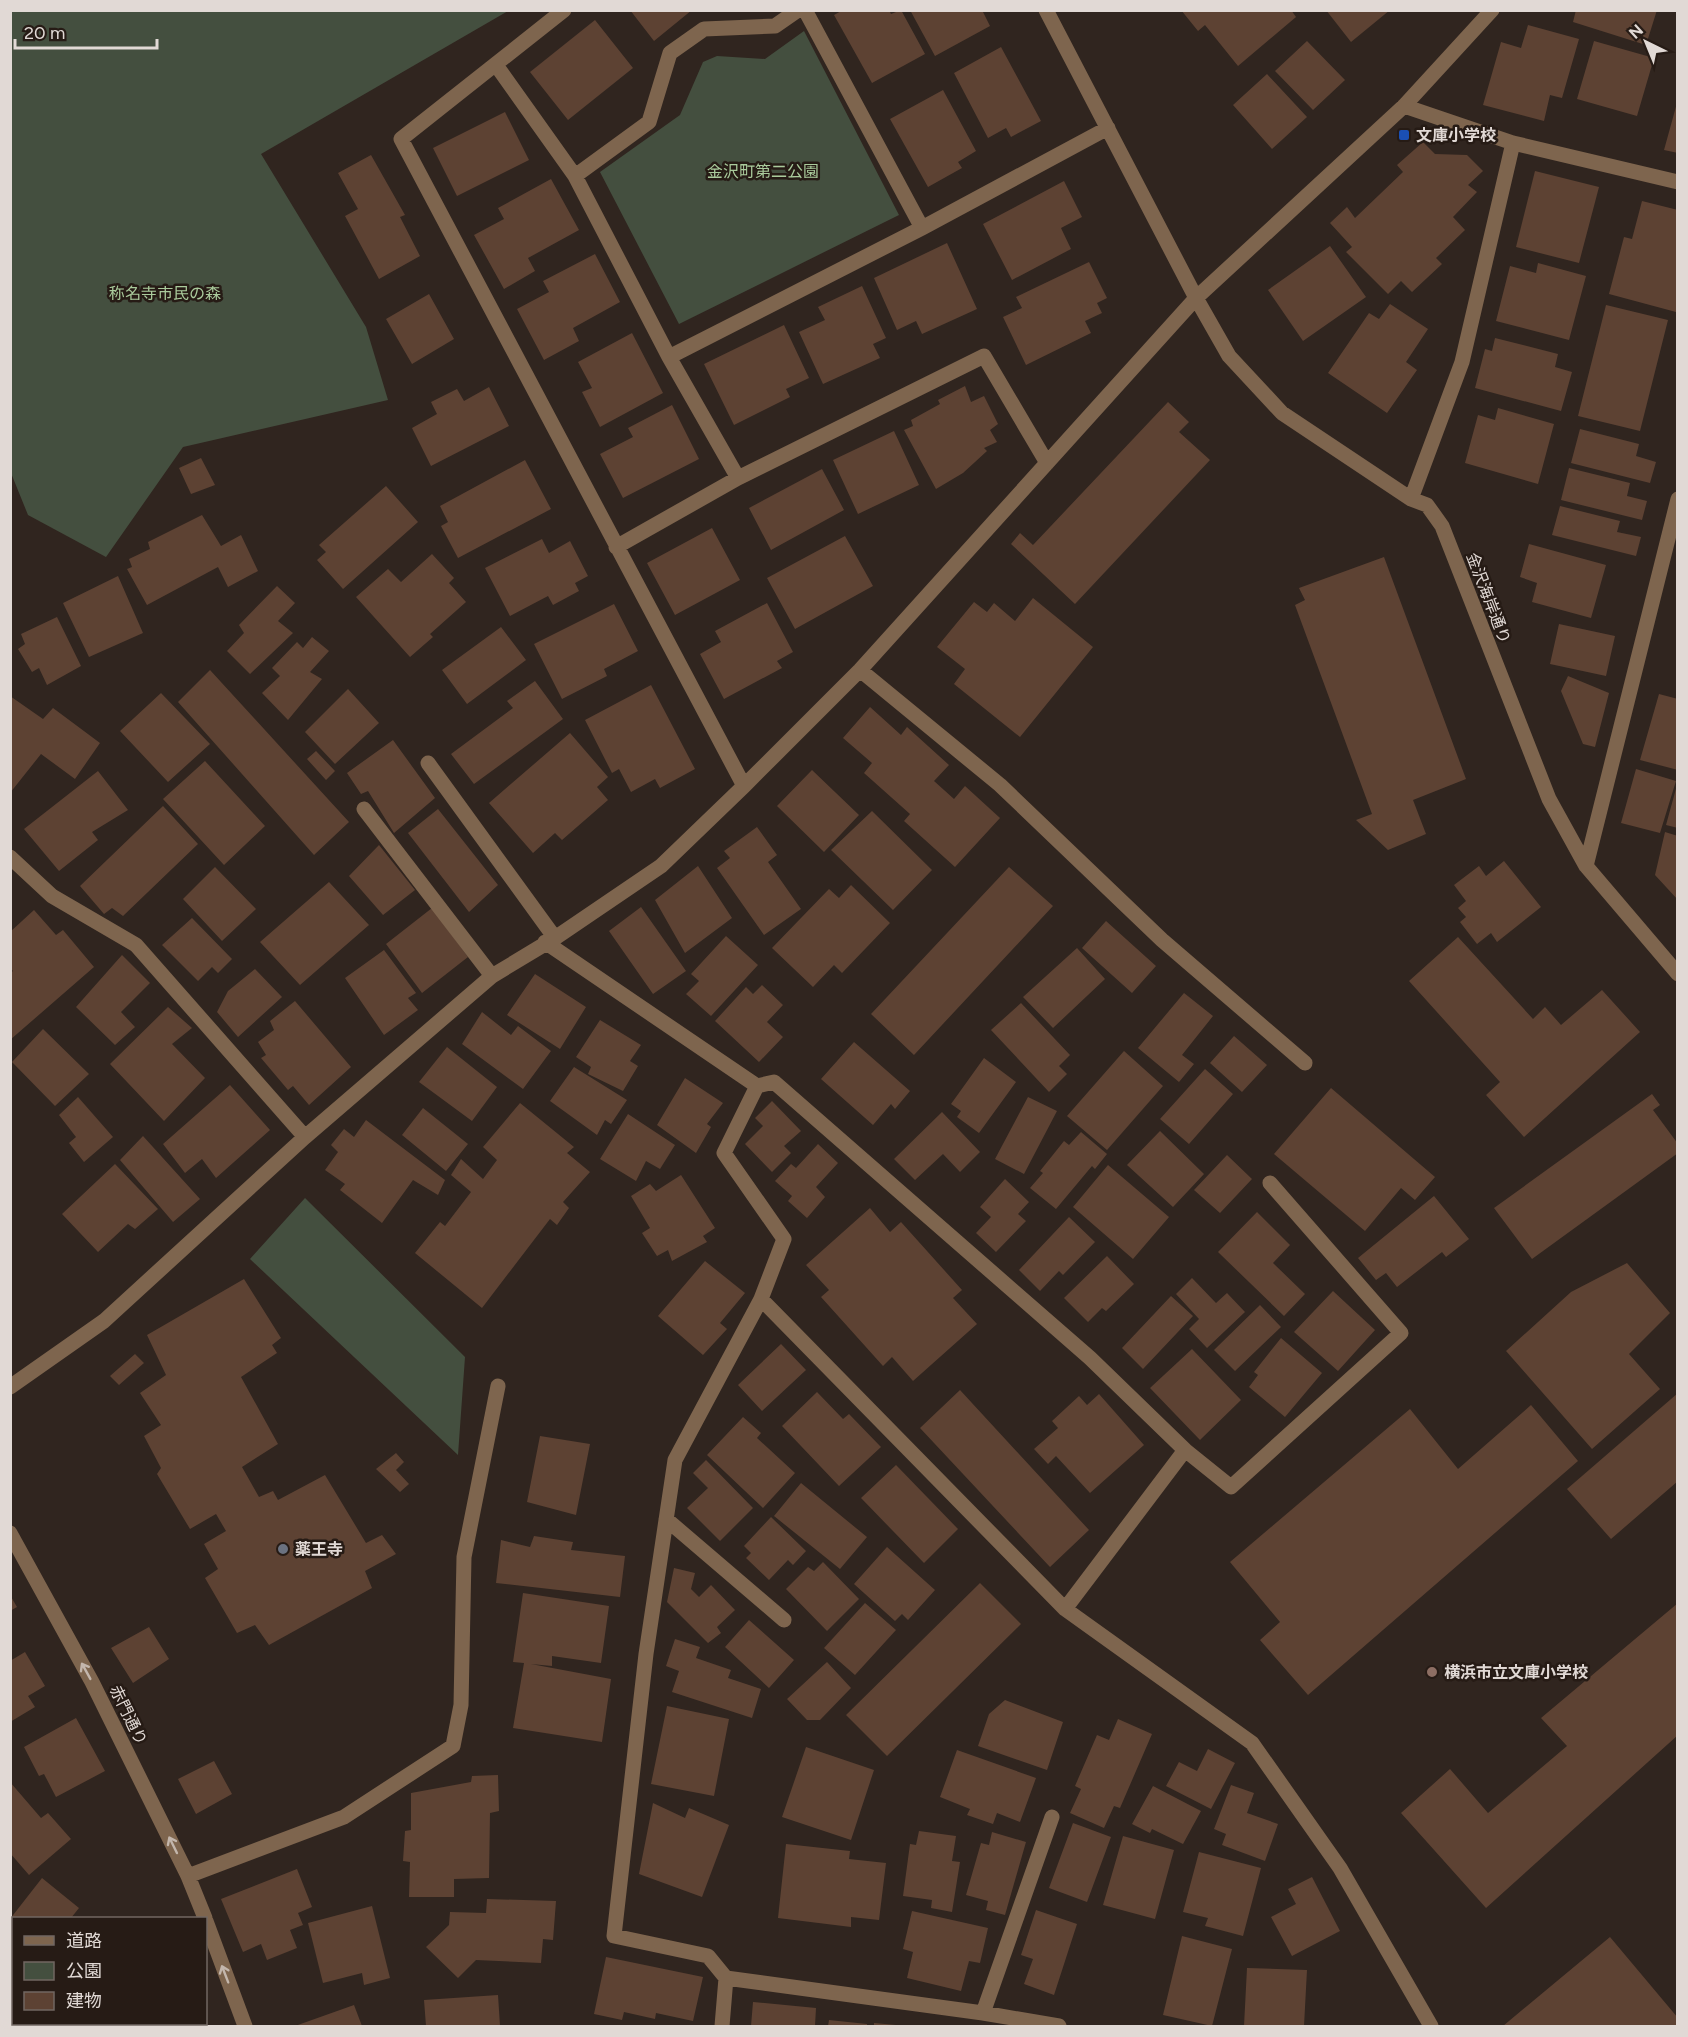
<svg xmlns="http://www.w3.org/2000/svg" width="1688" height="2037" viewBox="0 0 1688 2037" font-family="Figtree,'Noto Sans JP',sans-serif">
	<rect width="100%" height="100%" fill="#30251f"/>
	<path fill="#444f3f" d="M10 11H508L261 154 366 327 388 400 183 447 106 557 28 515 11 473Z
		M804 31 899 215 679 324 600 172 680 115 703 62 717 56 765 59Z
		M305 1198 465 1357 458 1455 250 1259Z"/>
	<path fill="#5d4233" d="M630 10H692L654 41Z
		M843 10H889L891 14 901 10 925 54 872 83 834 15Z
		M910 10H982L990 26 935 56Z
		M1181 10H1291L1296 17 1238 66 1205 25 1198 31Z
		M1326 10H1390L1351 42Z
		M1576 10H1657L1646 45 1573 22Z
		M595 20 633 68 568 120 530 72Z
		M1528 25 1579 39 1562 98 1550 95 1544 121 1483 105 1501 42 1521 48Z
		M1307 41 1345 80 1313 110 1275 71Z
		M1594 41 1654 58 1637 116 1577 99Z
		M1001 47 1041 121 1011 137 1006 128 988 138 954 73Z
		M1267 74 1307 117 1272 149 1233 105Z
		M943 90 976 151 958 162 962 168 928 187 890 119Z
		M1677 103H1678V153L1664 150Z
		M505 112 529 160 457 196 433 148Z
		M1423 142 1435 154 1467 155 1483 171 1468 185 1477 192 1453 217 1465 230 1436 258 1442 264 1412 292 1401 281 1388 294 1346 252 1352 247 1330 223 1347 207 1355 218 1403 172 1397 165Z
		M371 155 405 215 400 217 420 256 379 279 345 216 358 209 338 173Z
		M1535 171 1599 187 1579 263 1516 247Z
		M551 179 579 230 528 258 535 271 504 289 474 235 504 219 498 208Z
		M1064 181 1082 217 1061 228 1071 249 1012 280 983 224Z
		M1642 201 1678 210V305L1676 312 1609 294 1624 237 1632 239Z
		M947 243 977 309 922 334 916 321 897 330 874 278Z
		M1330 246 1366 297 1303 341 1268 290Z
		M595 254 620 302 573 328 579 341 544 360 517 309 549 292 543 281Z
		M1089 262 1107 298 1097 303 1102 313 1085 321 1091 333 1026 365 1003 317 1022 308 1016 297Z
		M1538 263 1586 276 1569 340 1496 321 1510 266 1536 273Z
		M862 286 886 338 873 344 880 358 823 384 799 332 825 320 818 307Z
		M429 294 454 339 412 364 386 319Z
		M1390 304 1428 329 1406 362 1417 370 1387 413 1328 373 1369 313 1379 319Z
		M1606 305 1668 320 1640 431 1578 416Z
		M784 325 809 378 786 389 790 397 734 425 704 364Z
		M632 333 663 393 600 427 582 392 592 388 578 362Z
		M1495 338 1558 354 1555 367 1572 372 1561 411 1475 388 1485 349 1492 351Z
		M965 386 971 402 984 396 998 424 990 430 997 442 984 448 987 451 963 473 936 489 904 430 913 426 911 420 940 404 938 400Z
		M489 387 509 426 431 466 412 428 437 414 431 402 457 389 464 401Z
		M1168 402 1189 422 1179 432 1210 460 1075 604 1011 544 1020 533 1033 545Z
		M672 405 699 459 623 498 600 454 633 437 628 428Z
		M1498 408 1554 424 1538 484 1465 463 1478 415 1495 420Z
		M1580 429 1639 444 1636 456 1656 462 1650 483 1571 463Z
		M894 431 919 485 858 514 833 460Z
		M201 458 215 485 191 494 179 468Z
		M525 460 551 509 458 558 441 526 448 522 440 506Z
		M1569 468 1630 483 1627 496 1647 501 1642 520 1561 500Z
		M822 469 844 510 771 550 749 508Z
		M386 486 418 522 343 589 317 560 326 552 319 545Z
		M1560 506 1620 521 1617 532 1641 537 1636 556 1552 535Z
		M202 515 221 546 241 535 258 571 228 587 218 567 147 605 127 569 132 567 129 559 150 549 148 542Z
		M712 528 740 580 675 615 647 563Z
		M845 536 873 586 795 629 767 578Z
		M542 539 549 553 570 541 588 576 575 583 579 591 553 605 548 596 510 616 485 568Z
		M1529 544 1606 565 1591 618 1532 602 1537 583 1520 577Z
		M432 554 454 578 449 583 466 602 430 634 433 637 410 657 356 597 388 569 401 582Z
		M1384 557 1466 779 1413 800 1426 834 1388 850 1356 820 1372 814 1295 605 1305 600 1299 588Z
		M118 576 143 633 89 657 63 603Z
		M277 586 295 603 278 621 293 633 250 674 227 651 244 633 239 625Z
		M1033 598 1093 647 1020 737 954 684 965 669 937 647 974 602 987 612 994 603 1015 621Z
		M767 603 793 652 777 661 782 668 724 699 700 654 721 642 715 631Z
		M614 604 638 651 604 669 607 676 562 699 534 644Z
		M57 617 81 666 47 685 39 668 32 672 18 649 25 644 21 634Z
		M1559 624 1615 636 1606 676 1550 664Z
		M501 627 526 660 467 704 442 670Z
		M312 637 329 651 310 672 322 679 288 720 262 693 280 676 272 668 297 642 303 648Z
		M210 670 349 822 314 855 178 702Z
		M1568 676 1609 693 1595 747 1583 744 1561 691Z
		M535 681 563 719 474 784 451 754 513 708 507 701Z
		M651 685 695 769 660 788 655 779 631 792 619 769 612 773 585 720Z
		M348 689 379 723 335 764 305 732Z
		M161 693 210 744 168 782 120 731Z
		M1659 694 1678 699V770L1640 760Z
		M10 696 43 719 53 708 100 743 75 779 41 754 10 793Z
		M870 707 901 735 907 727 949 765 934 781 954 799 965 786 1000 818 955 867 904 821 910 814 864 773 872 763 843 738Z
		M570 733 608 777 597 787 608 800 562 840 555 833 533 853 489 803Z
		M393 740 435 798 394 833 368 791 361 794 347 773Z
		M316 751 335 771 326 780 307 759Z
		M205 761 265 826 224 865 163 799Z
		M1636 769 1676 781 1660 833 1621 823Z
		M812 770 859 815 824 852 777 806Z
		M98 771 128 810 92 832 98 840 59 871 24 829Z
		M1677 785 1678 786V828L1666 825Z
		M163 806 198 844 123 916 112 908 104 914 80 886Z
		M438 809 498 885 469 912 408 833Z
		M872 811 932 870 893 910 831 850Z
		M757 827 777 855 768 862 801 909 764 935 717 868 730 858 724 851Z
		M1665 832 1678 836V900L1655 875Z
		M379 845 415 890 383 915 349 876Z
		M1504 861 1541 907 1497 942 1491 933 1477 944 1460 922 1466 917 1458 908 1466 901 1454 885 1479 866 1486 876Z
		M698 866 732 918 685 953 655 900Z
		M215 867 256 909 222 941 183 899Z
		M1009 867 1053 906 914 1055 871 1014Z
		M329 882 369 925 300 985 260 942Z
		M851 885 890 923 842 973 834 965 813 987 772 948 829 889 839 898Z
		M641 907 686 971 653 994 609 931Z
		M432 908 468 957 422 993 386 944Z
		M34 910 56 935 63 930 94 967 10 1040V973L13 971 10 968V932Z
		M192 918 232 959 218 973 212 967 198 981 162 945Z
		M1106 921 1156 966 1132 993 1082 948Z
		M726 936 758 965 711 1016 686 994 699 981 691 974Z
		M1458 937 1533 1019 1545 1007 1561 1025 1602 990 1640 1032 1524 1137 1486 1095 1500 1082 1409 981Z
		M1077 948 1105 979 1053 1028 1023 997Z
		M384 950 416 993 408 998 418 1010 384 1035 345 978Z
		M122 955 150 983 121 1012 135 1027 115 1045 76 1007Z
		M255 969 282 997 238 1037 217 1012 228 991Z
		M535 974 586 1007 560 1049 507 1015Z
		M762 985 783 1005 767 1022 783 1037 759 1062 715 1021 746 987 753 994Z
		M1184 993 1213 1016 1182 1055 1194 1064 1179 1082 1138 1048Z
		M295 1001 351 1067 309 1105 293 1086 288 1090 261 1058 266 1055 258 1042 274 1030 270 1021Z
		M1021 1003 1070 1055 1059 1066 1067 1074 1049 1092 991 1030Z
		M168 1007 192 1028 172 1044 205 1078 164 1121 110 1064Z
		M482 1012 511 1035 518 1026 551 1051 523 1089 462 1044Z
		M600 1020 641 1045 630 1061 638 1066 623 1091 588 1074 591 1067 576 1057Z
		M43 1029 89 1074 55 1106 12 1062Z
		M1234 1036 1267 1065 1242 1092 1210 1063Z
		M854 1042 910 1091 895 1109 891 1104 873 1125 821 1079Z
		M447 1047 497 1087 472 1121 419 1082Z
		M1124 1051 1163 1086 1107 1150 1067 1116Z
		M984 1058 1016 1082 979 1133 957 1117 961 1111 951 1104Z
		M574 1067 627 1100 611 1124 605 1120 597 1135 550 1101Z
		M1205 1069 1233 1094 1189 1144 1160 1119Z
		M685 1078 723 1103 707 1124 711 1127 696 1153 657 1125Z
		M230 1085 270 1130 216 1178 202 1159 185 1173 163 1144Z
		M1331 1088 1435 1177 1415 1200 1401 1188 1365 1231 1274 1154Z
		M1652 1094 1660 1105 1653 1110 1678 1144V1153L1532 1259 1494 1208Z
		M78 1097 113 1137 84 1162 69 1143 76 1137 59 1115Z
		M1028 1097 1057 1111 1024 1174 995 1159Z
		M772 1101 801 1131 784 1146 791 1153 772 1172 745 1144 763 1126 755 1118Z
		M520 1103 574 1147 567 1153 590 1172 563 1202 569 1208 557 1225 550 1219 482 1308 415 1253 440 1222 445 1226 471 1192 451 1175 461 1159 483 1179 497 1160 483 1147Z
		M423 1108 468 1144 446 1171 402 1135Z
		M942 1112 980 1152 960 1172 943 1154 915 1180 894 1159Z
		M628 1114 675 1145 660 1169 646 1161 636 1181 600 1159Z
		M366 1120 445 1180 438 1195 413 1180 382 1223 340 1190 345 1184 325 1170 338 1152 331 1145 344 1129 354 1137Z
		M1160 1131 1204 1174 1173 1207 1127 1165Z
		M1081 1132 1107 1154 1095 1169 1092 1166 1056 1209 1030 1188 1043 1173 1040 1171 1064 1141 1069 1145Z
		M143 1136 200 1199 173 1222 120 1160Z
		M818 1144 838 1163 816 1187 825 1197 807 1218 788 1201 792 1196 775 1181 791 1164 796 1168Z
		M1227 1155 1252 1179 1220 1213 1194 1190Z
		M115 1164 158 1209 135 1229 128 1224 98 1252 62 1214Z
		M1108 1165 1169 1217 1133 1259 1073 1207Z
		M681 1175 715 1228 703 1236 707 1242 672 1261 668 1250 657 1256 642 1233 650 1228 631 1196 650 1184 656 1191Z
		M1005 1179 1029 1202 1018 1214 1026 1221 996 1252 976 1233 991 1217 980 1207Z
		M1434 1196 1469 1239 1446 1257 1442 1252 1397 1287 1386 1273 1376 1280 1358 1258Z
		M870 1208 890 1232 901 1222 962 1290 953 1298 977 1324 913 1381 892 1357 883 1366 821 1297 829 1290 806 1265Z
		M1257 1212 1290 1245 1273 1263 1305 1294 1284 1316 1218 1252Z
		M1069 1217 1095 1242 1063 1275 1059 1271 1040 1291 1019 1270Z
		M1107 1256 1134 1284 1106 1311 1102 1308 1088 1322 1064 1298Z
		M705 1261 745 1293 720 1323 727 1329 703 1355 658 1316Z
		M1627 1263 1670 1313 1629 1354 1660 1389 1592 1449 1506 1351 1571 1292Z
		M1192 1278 1216 1303 1227 1293 1245 1312 1207 1348 1189 1329 1199 1319 1176 1294Z
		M244 1279 281 1338 272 1345 277 1353 241 1377 278 1444 242 1467 259 1497 273 1491 278 1500 325 1475 366 1543 382 1535 396 1554 365 1571 372 1588 269 1645 255 1625 237 1633 205 1578 218 1569 204 1544 226 1531 216 1514 190 1529 157 1474 161 1468 144 1436 161 1425 140 1393 166 1375 147 1335Z
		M1333 1291 1375 1330 1338 1371 1294 1332Z
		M1171 1296 1193 1316 1143 1369 1122 1348Z
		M1260 1305 1281 1327 1235 1371 1214 1350Z
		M1281 1338 1322 1373 1285 1417 1249 1387 1258 1375 1254 1372Z
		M781 1344 806 1370 762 1411 738 1385Z
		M1192 1349 1241 1400 1200 1440 1150 1388Z
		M135 1354 144 1363 119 1385 110 1376Z
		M960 1390 1089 1530 1050 1567 920 1428Z
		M817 1392 843 1419 849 1414 881 1447 839 1486 782 1426Z
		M1678 1393V1481L1611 1539 1567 1489Z
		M1099 1394 1144 1445 1090 1493 1056 1456 1048 1464 1034 1449 1058 1428 1052 1421 1079 1396 1087 1405Z
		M1531 1405 1578 1461 1308 1695 1260 1640 1280 1622 1230 1562 1410 1409 1458 1469Z
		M743 1417 761 1433 757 1438 795 1473 763 1508 707 1455Z
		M540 1436 590 1444 576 1515 527 1502Z
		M396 1453 404 1462 396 1470 409 1484 400 1492 376 1469Z
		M706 1460 753 1508 720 1541 687 1508 708 1488 693 1473Z
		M896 1465 958 1529 924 1563 861 1498Z
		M801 1483 867 1537 840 1569 774 1516Z
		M771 1517 806 1551 793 1565 788 1560 769 1580 746 1558 751 1553 744 1546Z
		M534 1536 573 1542 571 1550 625 1556 620 1597 496 1583 501 1540 530 1547Z
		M887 1547 935 1590 908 1620 902 1614 895 1621 854 1584Z
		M823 1562 859 1599 827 1631 786 1589 808 1567 814 1571Z
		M674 1568 695 1573 691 1589 699 1597 711 1585 735 1610 717 1627 721 1633 708 1643 667 1602Z
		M980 1583 1021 1624 887 1756 846 1715Z
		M523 1593 609 1606 601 1663 552 1656V1666L531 1664 611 1679 602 1742 513 1728 524 1663 513 1662Z
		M10 1595 17 1607 10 1611Z
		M865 1603 896 1630 855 1675 824 1648Z
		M1678 1603V1735L1486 1908 1401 1813 1450 1769 1488 1813 1567 1746 1541 1718Z
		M749 1620 794 1660 769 1688 725 1647Z
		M149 1627 169 1659 133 1683 111 1648Z
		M675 1639 700 1647 696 1658 731 1670 728 1678 761 1689 752 1718 672 1692 679 1671 666 1666Z
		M25 1652 45 1686 28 1696 35 1707 10 1722V1661Z
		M827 1662 851 1688 820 1720H807L787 1699Z
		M1005 1700 1063 1722 1047 1770 978 1746 989 1714Z
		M667 1706 729 1719 714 1796 651 1784Z
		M76 1718 105 1771 56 1797 44 1774 39 1776 24 1747Z
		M1118 1719 1152 1734 1120 1808 1114 1806 1104 1828 1070 1813 1081 1789 1075 1786 1097 1735 1109 1740Z
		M806 1747 874 1770 851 1840 782 1817Z
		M1208 1749 1235 1763 1211 1809 1166 1786 1179 1762 1197 1771Z
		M957 1750 1036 1778 1020 1822 997 1813 993 1824 967 1815 970 1809 940 1797Z
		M214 1761 232 1794 196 1814 178 1779Z
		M498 1775 499 1811 490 1813 489 1878 454 1879V1897H409L410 1862 403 1861 405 1831 411 1830V1793L471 1782 472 1776Z
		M10 1782 41 1818 48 1813 71 1839 29 1875 10 1853Z
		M1231 1785 1254 1793 1247 1813 1278 1824 1265 1861 1222 1845 1226 1834 1214 1829Z
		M1153 1786 1201 1811 1183 1844 1152 1829 1150 1833 1132 1824Z
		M653 1803 685 1818 689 1808 729 1825 702 1897 639 1874Z
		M1073 1823 1111 1837 1087 1902 1049 1888Z
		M919 1831 956 1836 952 1861 960 1862 952 1912 931 1908 932 1900 903 1896 910 1844 916 1845Z
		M992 1832 1026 1842 1005 1915 986 1910 988 1901 966 1895 981 1843 989 1845Z
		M1123 1836 1174 1850 1155 1919 1103 1905Z
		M786 1844 850 1851 849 1859 886 1863 879 1920 851 1917V1927L778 1918Z
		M1199 1852 1261 1868 1243 1936 1205 1926 1208 1918 1183 1912Z
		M297 1869 312 1907 298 1913 303 1925 290 1930 297 1948 267 1960 261 1944 243 1952 221 1899Z
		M1312 1877 1340 1931 1292 1956 1271 1917 1296 1904 1288 1889Z
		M42 1878 79 1908 71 1918H14L12 2020 10 2019V1919Z
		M487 1899 556 1901 553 1940 543 1939 541 1963 476 1960 458 1978 426 1947 449 1925 450 1912 486 1913Z
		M372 1906 390 1978 364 1985 362 1973 323 1983 308 1923Z
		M1036 1910 1077 1924 1054 1995 1024 1984 1033 1959 1021 1955Z
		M912 1911 988 1928 980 1963 969 1961 961 1991 907 1978 913 1952 903 1949Z
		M1182 1936 1232 1949 1212 2026 1163 2015Z
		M1610 1937 1678 2018V2026H1503Z
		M606 1957 703 1977 693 2021 656 2013 655 2019 624 2012 622 2020 594 2014Z
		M1247 1968 1307 1970 1304 2026H1244Z
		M498 1995 500 2026H426L424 2000Z
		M753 2002 816 2008 815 2026H751Z
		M354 2005 362 2026H295Z
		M829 2020 867 2024V2026H828Z
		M874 2023 896 2025V2026H874Z"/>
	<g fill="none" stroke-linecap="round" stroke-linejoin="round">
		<path stroke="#7e654e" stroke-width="15" d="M564 10 401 139 744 786
			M805 10 922 228
			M1046 10 1196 298 1229 356 1282 413 1411 499 1427 505 1442 526 1549 799 1586 866 1678 974
			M496 65 575 176 669 357 738 478
			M1404 106 1513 143 1678 182
			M575 176 649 122 670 53 704 29 775 26 798 10
			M669 357 922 228 1108 128
			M1411 499 1462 362 1513 143
			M616 547 738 478 984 356 1047 463
			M860 670 1000 785 1162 940 1305 1063
			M428 763 555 938
			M364 809 492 976
			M10 857 52 896 136 945 305 1137
			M1586 866 1678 499
			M545 942 757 1086 774 1082 1090 1358 1185 1450 1065 1609
			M757 1086 724 1153 784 1239 761 1299 675 1460 646 1654 614 1936 708 1956 726 1978 983 2013 1059 2026
			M761 1299 1065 1609 1252 1743 1340 1868 1431 2026
			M10 1387 104 1321 305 1137 492 976 555 938 661 866 744 786 860 670 1196 298 1404 106 1492 10
			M1185 1450 1231 1487 1401 1333 1270 1183
			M666 1519 784 1620
			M10 1533 92 1682 188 1876 205 1918
			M188 1876 344 1817 453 1746 461 1705 464 1557 498 1386
			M206 1921 245 2026
			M983 2013 1052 1817
			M722 2026 726 1978"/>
	</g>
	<defs><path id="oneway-shaft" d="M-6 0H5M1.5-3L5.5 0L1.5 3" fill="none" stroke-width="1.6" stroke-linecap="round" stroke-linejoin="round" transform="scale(1.5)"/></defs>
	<g stroke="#c3b6ac">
		<use href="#oneway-shaft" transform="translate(86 1671) rotate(-119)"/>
		<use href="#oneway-shaft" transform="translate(173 1845) rotate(-116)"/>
		<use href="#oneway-shaft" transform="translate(225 1974) rotate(-111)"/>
	</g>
	<rect fill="#1a4fb4" stroke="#261b15" stroke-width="2" x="1398" y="129" width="12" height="12" rx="3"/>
	<circle fill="#6b7280" stroke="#261b15" stroke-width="2" cx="283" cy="1549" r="6"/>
	<circle fill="#8d6e63" stroke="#261b15" stroke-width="2" cx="1432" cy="1672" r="6"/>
	<g text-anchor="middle" stroke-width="5" stroke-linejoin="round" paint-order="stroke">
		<g font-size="16" font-weight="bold" fill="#e1d9d5" stroke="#261b15" text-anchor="start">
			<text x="1416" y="141">文庫小学校</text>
			<text x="295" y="1555">薬王寺</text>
			<text x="1444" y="1678">横浜市立文庫小学校</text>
		</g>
		<g font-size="16" fill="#aacb9c" stroke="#261b15">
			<text x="763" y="177">金沢町第二公園</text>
			<text x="165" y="299">称名寺市民の森</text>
		</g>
		<g font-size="16" fill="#e1d9d5" stroke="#261b15">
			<text transform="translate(1489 598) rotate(69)" y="6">金沢海岸通り</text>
			<text transform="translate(129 1715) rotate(64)" y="6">赤門通り</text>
		</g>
	</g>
	<rect width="1688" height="2037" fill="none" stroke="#e1d9d5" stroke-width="24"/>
	<rect x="12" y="1917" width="195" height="108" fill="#261b15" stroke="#716762" stroke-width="1.5"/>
	<rect x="24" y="1936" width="30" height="9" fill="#7e654e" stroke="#716762" stroke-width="1.5"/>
	<text x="66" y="1947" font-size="18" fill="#e1d9d5">道路</text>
	<rect x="24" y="1962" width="30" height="18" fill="#444f3f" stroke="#716762" stroke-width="1.5"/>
	<text x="66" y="1977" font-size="18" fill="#e1d9d5">公園</text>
	<rect x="24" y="1992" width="30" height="18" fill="#5d4233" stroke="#716762" stroke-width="1.5"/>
	<text x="66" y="2007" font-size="18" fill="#e1d9d5">建物</text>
	<g transform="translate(1646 42) rotate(317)" stroke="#261b15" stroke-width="4.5" paint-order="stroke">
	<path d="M0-4.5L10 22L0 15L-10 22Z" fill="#e1d9d5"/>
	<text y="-9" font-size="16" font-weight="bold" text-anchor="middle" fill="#e1d9d5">N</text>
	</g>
	<path d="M15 39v9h142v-9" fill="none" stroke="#e1d9d5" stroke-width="3"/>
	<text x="24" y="39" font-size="18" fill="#e1d9d5" stroke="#261b15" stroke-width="4.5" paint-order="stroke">20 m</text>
</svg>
